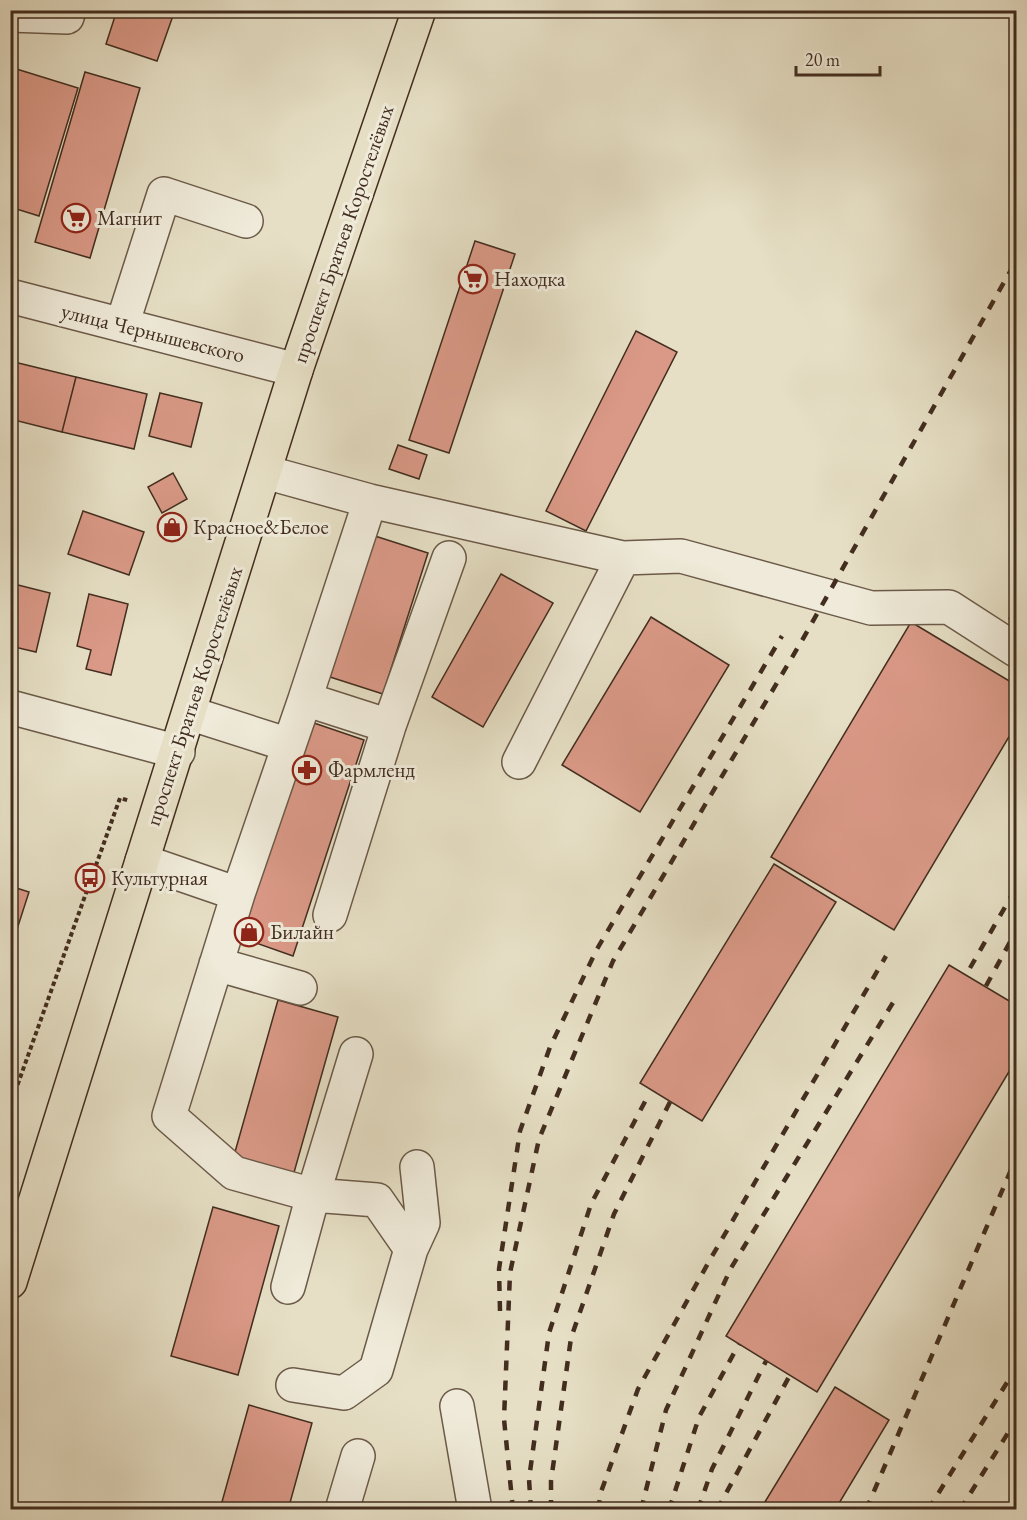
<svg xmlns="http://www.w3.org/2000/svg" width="1027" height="1520" viewBox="0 0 1027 1520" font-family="'EB Garamond',serif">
	<rect width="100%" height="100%" fill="#e6dfc5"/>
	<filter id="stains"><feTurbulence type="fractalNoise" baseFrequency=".00333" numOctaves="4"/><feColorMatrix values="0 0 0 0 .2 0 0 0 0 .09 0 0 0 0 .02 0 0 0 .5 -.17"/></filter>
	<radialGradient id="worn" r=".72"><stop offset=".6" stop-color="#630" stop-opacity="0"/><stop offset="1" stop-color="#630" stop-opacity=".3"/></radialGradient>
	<path fill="#da9987" stroke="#422d1f" stroke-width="1.5" d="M117 10H175L157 61 106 44Z
		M10 67 78 88 39 216 10 207Z
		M85 72 140 88 90 258 35 242Z
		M475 241 515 254 449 453 409 440Z
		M636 331 677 352 586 531 546 511Z
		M10 361 76 377 62 432 10 419Z
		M76 377 147 394 134 449 62 432Z
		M160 393 202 403 191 447 149 436Z
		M398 445 427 455 419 479 389 469Z
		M173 473 187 499 162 513 148 487Z
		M83 511 144 532 129 575 68 554Z
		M375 536 428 553 383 694 330 677Z
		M501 574 553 603 483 727 432 697Z
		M14 584 50 593 36 652 10 646V598Z
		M89 594 128 604 111 675 86 669 91 650 77 646Z
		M651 617 729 665 640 812 562 765Z
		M911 622 1016 685V725L894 930 771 857Z
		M311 722 364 740 293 956 239 937Z
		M774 864 836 902 702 1121 640 1083Z
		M10 886 29 892 10 951Z
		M949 965 1016 1005V1060L817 1392 726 1336Z
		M278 1000 338 1017 293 1176 233 1159Z
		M213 1207 279 1226 238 1375 171 1356Z
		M835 1387 889 1420 835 1510H760Z
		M249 1405 312 1423 288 1510 220 1509Z
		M124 1503 148 1510H122Z"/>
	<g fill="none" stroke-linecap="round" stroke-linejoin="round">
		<g stroke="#6b5a48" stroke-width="36">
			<path id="minor" d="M10 15 67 17 69 10
				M10 296 296 370
				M122 325 164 194 246 221
				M265 472 370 501 623 558 681 556 871 608 949 607 1016 650
				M370 501 305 699 389 726 449 558
				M10 707 178 752
				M189 713 289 745
				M519 762 623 558
				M142 861 238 894
				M330 915 389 726
				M216 964 300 988
				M411 1249 423 1223 417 1167
				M288 1287 313 1195 356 1054
				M293 1385 344 1393 376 1370 411 1249 377 1200 313 1195 234 1173 169 1116 238 894 305 699
				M457 1406 475 1510
				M342 1510 358 1456"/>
		</g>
		<g stroke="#422d1f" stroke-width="36">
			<path id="major" d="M10 1282 296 370 419 10"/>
		</g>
		<path stroke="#422d1f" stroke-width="4" stroke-dasharray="4.5 3" stroke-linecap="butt" d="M10 1106 120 798 130 801"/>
		<use href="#minor" stroke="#efead9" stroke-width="33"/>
		<use href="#major" stroke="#e6dfc5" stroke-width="33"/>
		<path stroke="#422d1f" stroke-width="4.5" stroke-dasharray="10 10" stroke-linecap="butt" d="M1010 620 1016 608
			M970 968 1016 888
			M986 986 1016 931
			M500 1311 499 1269 520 1131 550 1047 597 949 782 636
			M513 1510 504 1419 510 1273 539 1139 613 961 804 637 1016 261
			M531 1510 529 1479 549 1333 591 1204 649 1094
			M551 1510V1481L571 1338 614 1214 670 1102
			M598 1510 601 1492 638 1389 711 1258 886 956
			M641 1510 666 1410 731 1268 897 996
			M669 1510 699 1417 739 1344
			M698 1510 712 1469 766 1361
			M717 1510 790 1375
			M866 1510 1016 1158
			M928 1510 1016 1368
			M960 1510 1016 1420"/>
	</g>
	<defs>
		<g id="supermarket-ring" transform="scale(1.5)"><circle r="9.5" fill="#efead9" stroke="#8f2418" stroke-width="1.5"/><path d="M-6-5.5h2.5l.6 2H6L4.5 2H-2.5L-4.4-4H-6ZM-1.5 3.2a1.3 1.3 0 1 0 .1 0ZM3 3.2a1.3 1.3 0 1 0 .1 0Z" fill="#8f2418"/></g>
		<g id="shop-ring" transform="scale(1.5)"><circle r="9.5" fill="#efead9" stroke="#8f2418" stroke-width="1.5"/><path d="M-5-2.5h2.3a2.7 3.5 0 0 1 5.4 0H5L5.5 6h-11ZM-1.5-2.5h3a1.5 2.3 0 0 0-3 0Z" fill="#8f2418"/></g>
		<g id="pharmacy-ring" transform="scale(1.5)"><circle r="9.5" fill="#efead9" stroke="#8f2418" stroke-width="1.5"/><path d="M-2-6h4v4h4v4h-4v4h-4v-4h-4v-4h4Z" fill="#8f2418"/></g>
		<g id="bus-ring" transform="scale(1.5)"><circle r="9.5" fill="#efead9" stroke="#8f2418" stroke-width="1.5"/><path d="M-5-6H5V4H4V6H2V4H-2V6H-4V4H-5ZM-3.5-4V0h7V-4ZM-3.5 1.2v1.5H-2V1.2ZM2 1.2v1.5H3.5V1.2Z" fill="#8f2418"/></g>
	</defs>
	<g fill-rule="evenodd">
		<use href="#supermarket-ring" x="76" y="218"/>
		<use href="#supermarket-ring" x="473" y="279"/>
		<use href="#shop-ring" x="172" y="527"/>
		<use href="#pharmacy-ring" x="307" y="770"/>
		<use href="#bus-ring" x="90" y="878"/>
		<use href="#shop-ring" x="249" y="932"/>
	</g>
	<g text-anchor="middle" stroke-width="6" stroke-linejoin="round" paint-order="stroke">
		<g font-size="21" fill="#422d1f" stroke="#efead9" text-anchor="start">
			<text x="97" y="225">Магнит</text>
			<text x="494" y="286">Находка</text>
			<text x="193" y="534">Красное&amp;Белое</text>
			<text x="328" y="777">Фармленд</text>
			<text x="111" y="885">Культурная</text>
			<text x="270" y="939">Билайн</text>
		</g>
		<g font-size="21" fill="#422d1f" stroke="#efead9">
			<text transform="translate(343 234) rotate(-71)" y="7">проспект Братьев Коростелёвых</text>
			<text transform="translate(153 333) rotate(14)" y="7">улица Чернышевского</text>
			<text transform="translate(194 696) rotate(-72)" y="7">проспект Братьев Коростелёвых</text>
		</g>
	</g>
	<rect width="1027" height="1520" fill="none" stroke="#e6dfc5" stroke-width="36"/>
	<rect x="12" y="12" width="1003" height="1496" fill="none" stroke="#422d1f" stroke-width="3"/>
	<rect x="18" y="18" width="991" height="1484" fill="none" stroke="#422d1f" stroke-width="1.5"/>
	<path d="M796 66v9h84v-9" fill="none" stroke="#422d1f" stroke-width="3"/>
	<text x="805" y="66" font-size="18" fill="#422d1f" stroke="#efead9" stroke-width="4.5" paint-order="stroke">20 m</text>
	<rect width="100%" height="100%" filter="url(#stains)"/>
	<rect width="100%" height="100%" fill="url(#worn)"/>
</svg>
